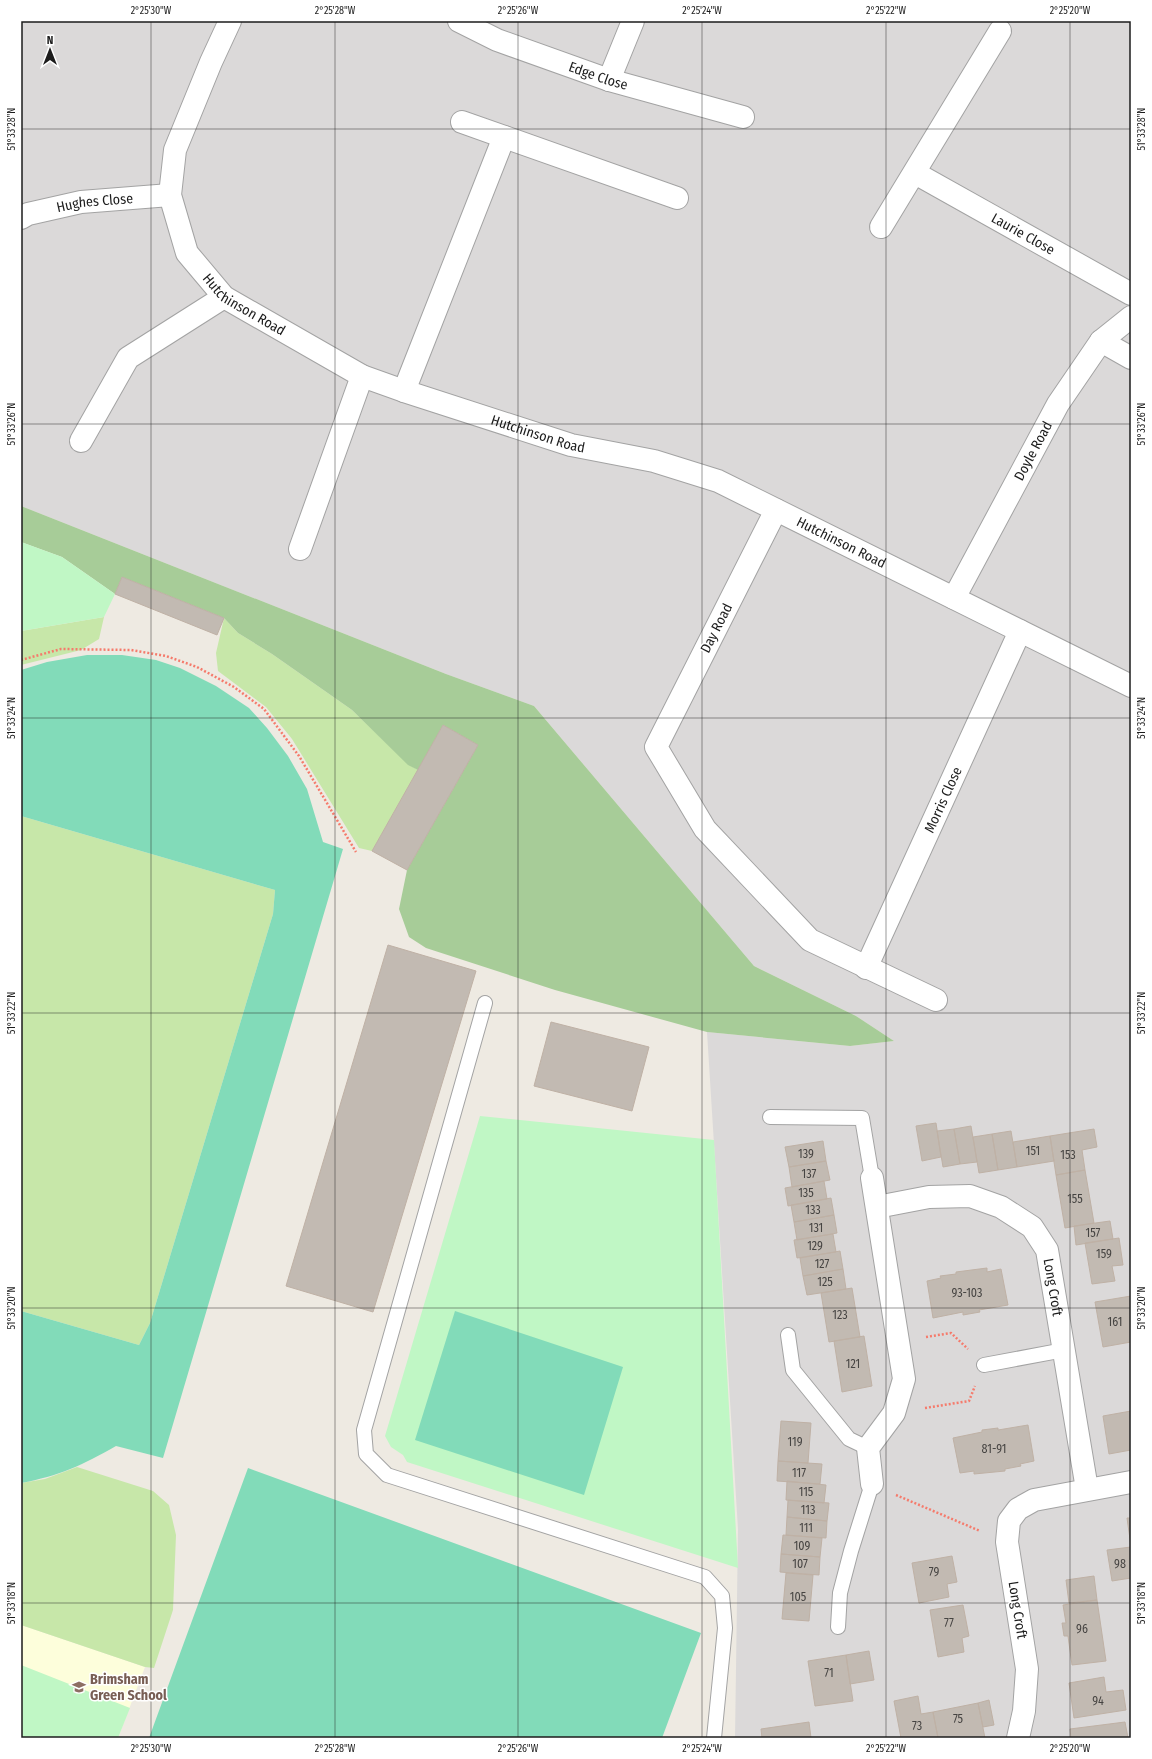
<svg xmlns="http://www.w3.org/2000/svg" width="1152" height="1759" viewBox="0 0 1152 1759" font-family="'Fira Sans Condensed',sans-serif">
	<rect width="100%" height="100%" fill="#eeeae2"/>
	<path fill="#dbd9d9" d="M21 21H1131V1738H735L738 1529 707 1032 850 1046 894 1041 856 1016 754 966 534 706 446 674 21 506Z"/>
	<path fill="#fdfedb" d="M21 1625 145 1667 118 1738H21Z"/>
	<path fill="#c7e7a9" d="M104 617 99 639 81 650 21 665V631Z
		M224 618 238 633 272 654 352 710 408 764 418 770 372 851 359 848 292 739 266 707 218 671 216 653Z
		M21 816 275 890 273 914 150 1323 139 1345 21 1311Z
		M77 1467 153 1491 169 1505 176 1535 173 1610 154 1668 145 1667 21 1625V1483L45 1479Z"/>
	<path fill="#a7cc98" d="M21 506 446 674 534 706 754 966 856 1016 894 1041 850 1046 707 1032 555 990 426 948 409 937 399 909 407 870 478 745 443 725 418 770 408 765 352 710 272 654 238 633 224 618 122 577 115 594 62 557 21 542Z"/>
	<path fill="#c0f7c5" d="M21 542 62 557 115 594 104 617 21 631Z
		M480 1116 714 1140 738 1568 407 1462 403 1455 391 1447 385 1436Z
		M21 1665 130 1708 118 1738H21Z"/>
	<path fill="#82dbb9" d="M87 655H122L156 660 180 668 216 686 249 708 267 728 288 756 307 789 323 842 343 849 163 1458 116 1446C83 1465 59 1476 21 1483V1311L139 1345 150 1323 273 914 275 890 21 816V670L47 662Z
		M455 1311 623 1367 584 1495 415 1440Z
		M248 1468 701 1633 662 1738H149Z"/>
	<path fill="#c2bab2" stroke="#bfb1a5" d="M122 577 224 618 217 635 115 594Z
		M443 725 478 745 407 870 372 851Z
		M388 945 476 971 373 1312 286 1286Z
		M551 1022 649 1047 632 1111 534 1086Z
		M936 1123 941 1157 922 1161 916 1126Z
		M971 1126 977 1162 960 1164 954 1129Z
		M954 1129 960 1164 943 1167 937 1131Z
		M1094 1129 1097 1147 1082 1150 1085 1170 1056 1175 1050 1136Z
		M1011 1131 1017 1167 998 1170 992 1134Z
		M992 1134 998 1170 979 1173 973 1137Z
		M1050 1136 1054 1161 1017 1167 1013 1142Z
		M823 1141 826 1161 789 1167 785 1147Z
		M826 1161 830 1180 792 1187 789 1167Z
		M1085 1170 1094 1223 1065 1228 1056 1175Z
		M824 1181 827 1199 788 1206 785 1188Z
		M831 1198 834 1215 794 1222 791 1205Z
		M834 1215 837 1233 797 1240 794 1222Z
		M1110 1221 1113 1239 1076 1245 1074 1226Z
		M833 1234 836 1252 797 1258 794 1240Z
		M1119 1238 1123 1265 1112 1266 1115 1281 1092 1284 1085 1243Z
		M840 1251 843 1269 803 1276 800 1258Z
		M987 1268V1272L1001 1269 1008 1305 979 1310 980 1312 963 1315V1312L933 1318 927 1281 941 1278 940 1276 956 1274V1272Z
		M843 1269 846 1289 807 1295 803 1276Z
		M852 1288 860 1337 829 1342 821 1293Z
		M1131 1296V1342L1103 1347 1095 1302Z
		M864 1336 872 1386 842 1392 834 1341Z
		M1131 1411V1450L1109 1454 1103 1416Z
		M781 1421 811 1423 808 1463 778 1461Z
		M1028 1425 1034 1461 1020 1464 1021 1466 1005 1469V1471L974 1474V1471L960 1473 953 1438 982 1432V1430L998 1428V1430Z
		M778 1461 822 1464 820 1484 777 1481Z
		M787 1481 826 1485 824 1503 786 1500Z
		M788 1500 829 1503 827 1521 787 1517Z
		M787 1517 827 1521 826 1538 786 1535Z
		M1127 1518H1131V1546Z
		M783 1535 822 1538 820 1557 781 1554Z
		M1131 1547V1578L1112 1581 1107 1550Z
		M781 1554 820 1557 819 1575 780 1572Z
		M952 1556 957 1582 947 1584 949 1597 919 1603 912 1563Z
		M786 1573 813 1575 809 1621 782 1619Z
		M1094 1576 1097 1600 1069 1603 1066 1580Z
		M1097 1600 1106 1661 1072 1665 1068 1636H1064L1062 1623H1066L1063 1605Z
		M963 1605 969 1636 962 1638 964 1652 938 1657 930 1610Z
		M869 1651 874 1680 850 1684 846 1655Z
		M846 1655 853 1701 815 1706 808 1661Z
		M1104 1677 1106 1692 1123 1690 1126 1710 1074 1718 1069 1683Z
		M918 1696 921 1714 933 1712 938 1738H901L894 1701Z
		M989 1700 994 1725 983 1727 978 1703Z
		M978 1703 985 1738H938L933 1712Z
		M809 1722 811 1738H762L761 1729Z
		M1125 1722 1128 1738H1071L1070 1729Z"/>
	<g fill="none" stroke-linecap="round" stroke-linejoin="round">
		<g stroke="#a3a3a3" stroke-width="16">
			<path id="lane" d="M485 1003 364 1430 366 1454 387 1475 705 1577 722 1596 725 1628 714 1738
				M770 1117 862 1118 872 1178
				M788 1335 793 1370 849 1439 868 1448
				M984 1365 1064 1350
				M838 1627 840 1593 851 1551 872 1484"/>
		</g>
		<g stroke="#a3a3a3" stroke-width="24">
			<g id="street">
				<path id="s1" d="M230 21 211 62 175 150 170 195 187 253 224 297 362 376 404 391 571 445 654 461 718 481 1131 686"/>
				<path id="s2" d="M459 21 497 40 609 80 743 117"/>
				<path d="M609 80 633 21"/>
				<path d="M462 122 677 198"/>
				<path id="s3" d="M915 173 1131 294"/>
				<path id="s4" d="M21 218 28 214 81 202 170 195"/>
				<path d="M881 227 1000 31"/>
				<path d="M1101 341 1131 358"/>
				<path d="M404 391 504 137"/>
				<path d="M81 441 128 358 224 297"/>
				<path d="M776 510 656 747 705 829 810 940 936 1000"/>
				<path d="M300 549 362 376"/>
				<path id="s5" d="M954 598 1058 404 1101 341 1131 317"/>
				<path id="s6" d="M866 968 1020 631"/>
				<path d="M872 1178 904 1379 894 1413 868 1448 872 1484"/>
				<path id="s7" d="M877 1207 929 1197 970 1196 1001 1207 1032 1227 1047 1250 1087 1489"/>
				<path d="M1018 1738 1024 1711 1027 1669 1007 1542 1009 1521 1018 1509 1034 1500 1131 1482"/>
			</g>
		</g>
		<path stroke="#f57b6c" stroke-width="2.5" stroke-dasharray="2 2" stroke-linecap="butt" d="M21 660 61 649 131 650 166 656 197 667 234 687 264 709 299 756 356 852
			M926 1337 951 1333 968 1349
			M925 1408 969 1401 975 1386
			M896 1495 980 1531"/>
		<use href="#lane" stroke="#fff" stroke-width="14"/>
		<use href="#street" stroke="#fff" stroke-width="22"/>
	</g>
	<path fill="none" stroke="#1c1c1c" stroke-width="1" stroke-opacity="0.45" d="M151 21V1738M335 21V1738M518 21V1738M702 21V1738M886 21V1738M1070 21V1738M21 129H1131M21 424H1131M21 718H1131M21 1013H1131M21 1308H1131M21 1603H1131"/>
	<defs>
		<g id="school-bare" transform="scale(1.08)"><path d="M0-5L7-2L0 1L-7-2ZM-4 1L0 2.5L4 1V4Q0 6-4 4Z" fill="#8d6e63" stroke="#fff" stroke-width="2.5" paint-order="stroke"/></g>
	</defs>
	<g fill-rule="evenodd">
		<use href="#school-bare" x="79" y="1687"/>
	</g>
	<g text-anchor="middle" stroke-width="3" stroke-linejoin="round" paint-order="stroke">
		<g font-size="12" fill="#464442">
			<text x="1033" y="1155">151</text>
			<text x="806" y="1158">139</text>
			<text x="1068" y="1159">153</text>
			<text x="809" y="1178">137</text>
			<text x="806" y="1197">135</text>
			<text x="1075" y="1203">155</text>
			<text x="813" y="1214">133</text>
			<text x="816" y="1232">131</text>
			<text x="1093" y="1237">157</text>
			<text x="815" y="1250">129</text>
			<text x="1104" y="1258">159</text>
			<text x="822" y="1268">127</text>
			<text x="825" y="1286">125</text>
			<text x="967" y="1297">93-103</text>
			<text x="840" y="1319">123</text>
			<text x="1115" y="1326">161</text>
			<text x="853" y="1368">121</text>
			<text x="795" y="1446">119</text>
			<text x="994" y="1453">81-91</text>
			<text x="799" y="1477">117</text>
			<text x="806" y="1496">115</text>
			<text x="808" y="1514">113</text>
			<text x="806" y="1532">111</text>
			<text x="802" y="1550">109</text>
			<text x="800" y="1568">107</text>
			<text x="1120" y="1568">98</text>
			<text x="934" y="1576">79</text>
			<text x="798" y="1601">105</text>
			<text x="949" y="1627">77</text>
			<text x="1082" y="1633">96</text>
			<text x="829" y="1677">71</text>
			<text x="1098" y="1705">94</text>
			<text x="958" y="1723">75</text>
			<text x="917" y="1730">73</text>
		</g>
		<g font-size="14" fill="#1c1c1c" stroke="#fff">
			<text dy="5" stroke="none"><textPath href="#s2" startOffset="150">Edge Close</textPath></text>
			<text dy="5" stroke="none"><textPath href="#s4" startOffset="76">Hughes Close</textPath></text>
			<text dy="5" stroke="none"><textPath href="#s3" startOffset="124">Laurie Close</textPath></text>
			<text dy="5" stroke="none"><textPath href="#s1" startOffset="324">Hutchinson Road</textPath></text>
			<text dy="5" stroke="none"><textPath href="#s1" startOffset="648">Hutchinson Road</textPath></text>
			<text dy="5" stroke="none"><textPath href="#s5" startOffset="167">Doyle Road</textPath></text>
			<text dy="5" stroke="none"><textPath href="#s1" startOffset="972">Hutchinson Road</textPath></text>
			<text transform="translate(716 628) rotate(-63)" y="5">Day Road</text>
			<text dy="5" stroke="none"><textPath href="#s6" startOffset="185">Morris Close</textPath></text>
			<text dy="5" stroke="none"><textPath href="#s7" startOffset="229">Long Croft</textPath></text>
			<text transform="translate(1018 1610) rotate(81)" y="5">Long Croft</text>
		</g>
		<g font-size="14" font-weight="bold" fill="#785e54" stroke="#fff" text-anchor="start">
			<text x="90" y="1684">Brimsham<tspan x="90" dy="16">Green School</tspan></text>
		</g>
	</g>
	<rect width="1152" height="1759" fill="none" stroke="#ffffff" stroke-width="44"/>
	<g transform="translate(50 50)" stroke="#ffffff" stroke-width="3" paint-order="stroke">
	<path d="M0-3L7 15L0 10L-7 15Z" fill="#1c1c1c"/>
	<text y="-6" font-size="11" font-weight="bold" text-anchor="middle" fill="#1c1c1c">N</text>
	</g>
	<rect x="22" y="22" width="1108" height="1715" fill="none" stroke="#1c1c1c" stroke-width="1.5"/>
	<g font-size="10" text-anchor="middle" fill="#1c1c1c">
		<text x="151" y="14">2°25'30"W</text>
		<text x="335" y="14">2°25'28"W</text>
		<text x="518" y="14">2°25'26"W</text>
		<text x="702" y="14">2°25'24"W</text>
		<text x="886" y="14">2°25'22"W</text>
		<text x="1070" y="14">2°25'20"W</text>
		<text transform="translate(11 129) rotate(-90)" y="4">51°33'28"N</text>
		<text transform="translate(1141 129) rotate(-90)" y="4">51°33'28"N</text>
		<text transform="translate(11 424) rotate(-90)" y="4">51°33'26"N</text>
		<text transform="translate(1141 424) rotate(-90)" y="4">51°33'26"N</text>
		<text transform="translate(11 718) rotate(-90)" y="4">51°33'24"N</text>
		<text transform="translate(1141 718) rotate(-90)" y="4">51°33'24"N</text>
		<text transform="translate(11 1013) rotate(-90)" y="4">51°33'22"N</text>
		<text transform="translate(1141 1013) rotate(-90)" y="4">51°33'22"N</text>
		<text transform="translate(11 1308) rotate(-90)" y="4">51°33'20"N</text>
		<text transform="translate(1141 1308) rotate(-90)" y="4">51°33'20"N</text>
		<text transform="translate(11 1603) rotate(-90)" y="4">51°33'18"N</text>
		<text transform="translate(1141 1603) rotate(-90)" y="4">51°33'18"N</text>
		<text x="151" y="1752">2°25'30"W</text>
		<text x="335" y="1752">2°25'28"W</text>
		<text x="518" y="1752">2°25'26"W</text>
		<text x="702" y="1752">2°25'24"W</text>
		<text x="886" y="1752">2°25'22"W</text>
		<text x="1070" y="1752">2°25'20"W</text>
	</g>
</svg>
